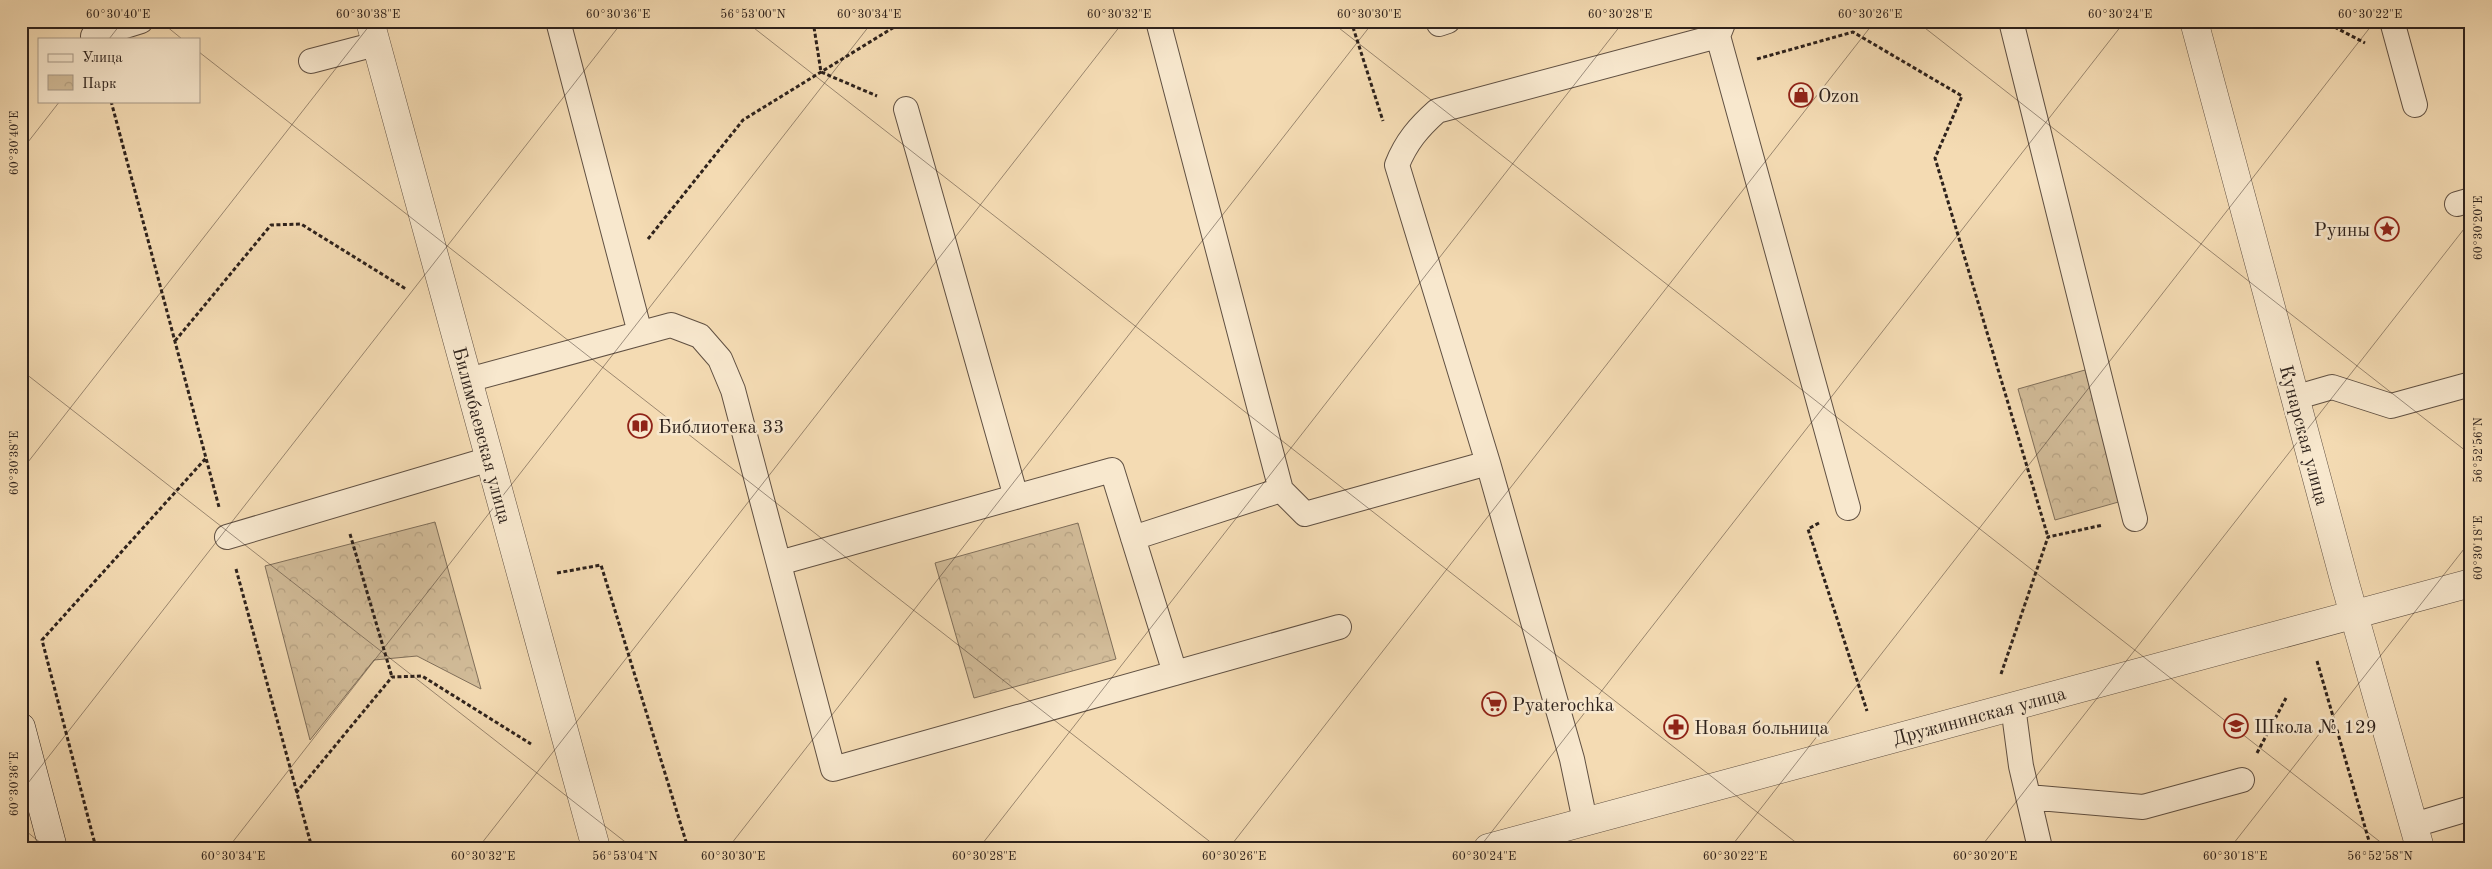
<svg xmlns="http://www.w3.org/2000/svg" width="2492" height="869" viewBox="0 0 2492 869" font-family="'Old Standard TT',serif">
	<defs>
		<pattern id="park-crowns" width="20" height="18" patternUnits="userSpaceOnUse" patternTransform="scale(1.25)"><rect width="20" height="18" fill="#d2bc99"/><path d="M2 6a3 3 0 1 1 6 0M12 15a3 3 0 1 1 6 0" fill="none" stroke="#b5a183"/></pattern>
	</defs>
	<rect width="100%" height="100%" fill="#f4dbb3"/>
	<filter id="stains"><feTurbulence type="fractalNoise" baseFrequency=".004" numOctaves="4"/><feColorMatrix values="0 0 0 0 .2 0 0 0 0 .09 0 0 0 0 .02 0 0 0 .5 -.17"/></filter>
	<radialGradient id="worn" r=".72"><stop offset=".6" stop-color="#630" stop-opacity="0"/><stop offset="1" stop-color="#630" stop-opacity=".3"/></radialGradient>
	<path fill="url(#park-crowns)" stroke="#806f5a" d="M2085 370 2122 501 2055 520 2018 389Z
		M435 522 481 689 417 656 374 660 310 740 265 566Z
		M1078 523 1116 659 974 698 935 563Z"/>
	<g fill="none" stroke-linecap="round" stroke-linejoin="round">
		<g stroke="#605042" stroke-width="26">
			<path id="lane" d="M558 21 640 333
				M2011 21 2135 519
				M2392 21 2415 105
				M1439 24 1448 21
				M93 36 141 21
				M1718 36 1848 508
				M311 61 376 44
				M906 109 1016 497
				M2457 204 2471 200
				M468 380 671 325 700 336 720 359 733 390 833 769 1339 627
				M2294 398 2332 387 2391 406 2471 384
				M1281 490 1305 514 1488 463
				M227 537 490 459
				M1133 538 1281 490 1158 21
				M779 563 1112 470 1175 673
				M2013 706 2021 766 2040 848
				M2028 797 2143 807 2242 780
				M1585 821 1572 759 1488 463 1397 165C1406 142 1419 127 1437 111L1718 36 1724 21
				M2414 825 2471 808"/>
		</g>
		<g stroke="#605042" stroke-width="29">
			<path id="street" d="M370 21 596 848
				M2194 21 2345 583 2420 848
				M1488 848 2471 583"/>
		</g>
		<g stroke="#2e221c" stroke-width="29">
			<path id="secondary" d="M21 727 53 848"/>
		</g>
		<path stroke="#2e221c" stroke-width="3" stroke-dasharray="4 2.5" stroke-linecap="butt" d="M813 21 821 72 877 96
			M1351 21 1383 121
			M2323 21 2365 43
			M1757 59 1853 32 1962 96 1935 158 2048 537
			M111 101 219 507
			M648 239 743 120 904 21
			M175 341 271 225 301 224 406 289
			M1819 523 1808 529 1867 711
			M350 534 392 677
			M236 569 312 848
			M557 573 601 565 688 848
			M2317 661 2371 848
			M2001 674 2048 537 2103 525
			M2257 753 2286 698
			M296 793 392 677 422 676 531 744
			M96 848 42 640 206 458"/>
		<use href="#lane" stroke="#f8e8ce" stroke-width="24"/>
		<use href="#street" stroke="#f8e8ce" stroke-width="28"/>
		<use href="#secondary" stroke="#f8e8ce" stroke-width="28"/>
	</g>
	<path fill="none" stroke="#2e221c" stroke-width="1" stroke-opacity="0.45" d="M160 21 182 39M745 21 1803 848M1330 21 2388 848M1916 21 2471 455M109 39 123 21M199 52 1218 848M21 151 60 101M21 370 633 848M21 471 373 21M21 792 623 21M21 827 47 848M228 848 873 21M478 848 1124 21M728 848 1374 21M979 848 1624 21M1229 848 1875 21M1479 848 2125 21M1730 848 2375 21M1980 848 2471 220M2230 848 2471 540"/>
	<defs>
		<g id="shop-ring" transform="scale(1.25)"><circle r="9.5" fill="#f8e8ce" stroke="#8f2418" stroke-width="1.5"/><path d="M-5-2.5h2.3a2.7 3.5 0 0 1 5.4 0H5L5.5 6h-11ZM-1.5-2.5h3a1.5 2.3 0 0 0-3 0Z" fill="#8f2418"/></g>
		<g id="sight-ring" transform="scale(1.25)"><circle r="9.5" fill="#f8e8ce" stroke="#8f2418" stroke-width="1.5"/><path d="M0-6L1.8-2.2L6-1.7L2.9 1.2L3.7 5.4L0 3.3L-3.7 5.4L-2.9 1.2L-6-1.7L-1.8-2.2Z" fill="#8f2418"/></g>
		<g id="library-ring" transform="scale(1.25)"><circle r="9.5" fill="#f8e8ce" stroke="#8f2418" stroke-width="1.5"/><path d="M-6-4Q-3-5.5-.7-3.5V5Q-3 3-6 4ZM6-4Q3-5.5 .7-3.5V5Q3 3 6 4Z" fill="#8f2418"/></g>
		<g id="supermarket-ring" transform="scale(1.25)"><circle r="9.5" fill="#f8e8ce" stroke="#8f2418" stroke-width="1.5"/><path d="M-6-5.5h2.5l.6 2H6L4.5 2H-2.5L-4.4-4H-6ZM-1.5 3.2a1.3 1.3 0 1 0 .1 0ZM3 3.2a1.3 1.3 0 1 0 .1 0Z" fill="#8f2418"/></g>
		<g id="school-ring" transform="scale(1.25)"><circle r="9.5" fill="#f8e8ce" stroke="#8f2418" stroke-width="1.5"/><path d="M0-5L7-2L0 1L-7-2ZM-4 1L0 2.5L4 1V4Q0 6-4 4Z" fill="#8f2418"/></g>
		<g id="pharmacy-ring" transform="scale(1.25)"><circle r="9.5" fill="#f8e8ce" stroke="#8f2418" stroke-width="1.5"/><path d="M-2-6h4v4h4v4h-4v4h-4v-4h-4v-4h4Z" fill="#8f2418"/></g>
	</defs>
	<g fill-rule="evenodd">
		<use href="#shop-ring" x="1801" y="95"/>
		<use href="#sight-ring" x="2387" y="229"/>
		<use href="#library-ring" x="640" y="426"/>
		<use href="#supermarket-ring" x="1494" y="704"/>
		<use href="#school-ring" x="2236" y="726"/>
		<use href="#pharmacy-ring" x="1676" y="727"/>
	</g>
	<g text-anchor="middle" stroke-width="5" stroke-linejoin="round" paint-order="stroke">
		<g font-size="19" fill="#2e221c" stroke="#f8e8ce" text-anchor="start">
			<text x="1818" y="102">Ozon</text>
			<text x="2370" y="236" text-anchor="end">Руины</text>
			<text x="658" y="433">Библиотека 33</text>
			<text x="1512" y="711">Pyaterochka</text>
			<text x="2254" y="733">Школа № 129</text>
			<text x="1694" y="734">Новая больница</text>
		</g>
		<g font-size="19" fill="#2e221c" stroke="#f8e8ce">
			<text transform="translate(483 435) rotate(75)" y="7">Билимбаевская улица</text>
			<text transform="translate(2305 435) rotate(75)" y="7">Кунарская улица</text>
			<text transform="translate(1979 715) rotate(-15)" y="7">Дружининская улица</text>
		</g>
	</g>
	<rect width="2492" height="869" fill="none" stroke="#f4dbb3" stroke-width="55"/>
	<rect x="38" y="38" width="162" height="65" fill="#f8e8ce" stroke="#a79987"/>
	<rect x="48" y="54" width="25" height="8" fill="#f8e8ce" stroke="#a79987"/>
	<text x="82" y="62" font-size="15" fill="#2e221c">Улица</text>
	<rect x="48" y="75" width="25" height="15" fill="url(#park-crowns)" stroke="#a79987"/>
	<text x="82" y="88" font-size="15" fill="#2e221c">Парк</text>
	<rect x="28" y="28" width="2436" height="814" fill="none" stroke="#2e221c" stroke-width="2"/>
	<g font-size="12" text-anchor="middle" fill="#2e221c">
		<text x="118" y="18">60°30'40"E</text>
		<text x="368" y="18">60°30'38"E</text>
		<text x="618" y="18">60°30'36"E</text>
		<text x="753" y="18">56°53'00"N</text>
		<text x="869" y="18">60°30'34"E</text>
		<text x="1119" y="18">60°30'32"E</text>
		<text x="1369" y="18">60°30'30"E</text>
		<text x="1620" y="18">60°30'28"E</text>
		<text x="1870" y="18">60°30'26"E</text>
		<text x="2120" y="18">60°30'24"E</text>
		<text x="2370" y="18">60°30'22"E</text>
		<text transform="translate(14 143) rotate(-90)" y="4">60°30'40"E</text>
		<text transform="translate(2478 228) rotate(-90)" y="4">60°30'20"E</text>
		<text transform="translate(2478 450) rotate(-90)" y="4">56°52'56"N</text>
		<text transform="translate(14 463) rotate(-90)" y="4">60°30'38"E</text>
		<text transform="translate(2478 548) rotate(-90)" y="4">60°30'18"E</text>
		<text transform="translate(14 784) rotate(-90)" y="4">60°30'36"E</text>
		<text x="233" y="860">60°30'34"E</text>
		<text x="483" y="860">60°30'32"E</text>
		<text x="625" y="860">56°53'04"N</text>
		<text x="733" y="860">60°30'30"E</text>
		<text x="984" y="860">60°30'28"E</text>
		<text x="1234" y="860">60°30'26"E</text>
		<text x="1484" y="860">60°30'24"E</text>
		<text x="1735" y="860">60°30'22"E</text>
		<text x="1985" y="860">60°30'20"E</text>
		<text x="2235" y="860">60°30'18"E</text>
		<text x="2380" y="860">56°52'58"N</text>
	</g>
	<rect width="100%" height="100%" filter="url(#stains)"/>
	<rect width="100%" height="100%" fill="url(#worn)"/>
</svg>
